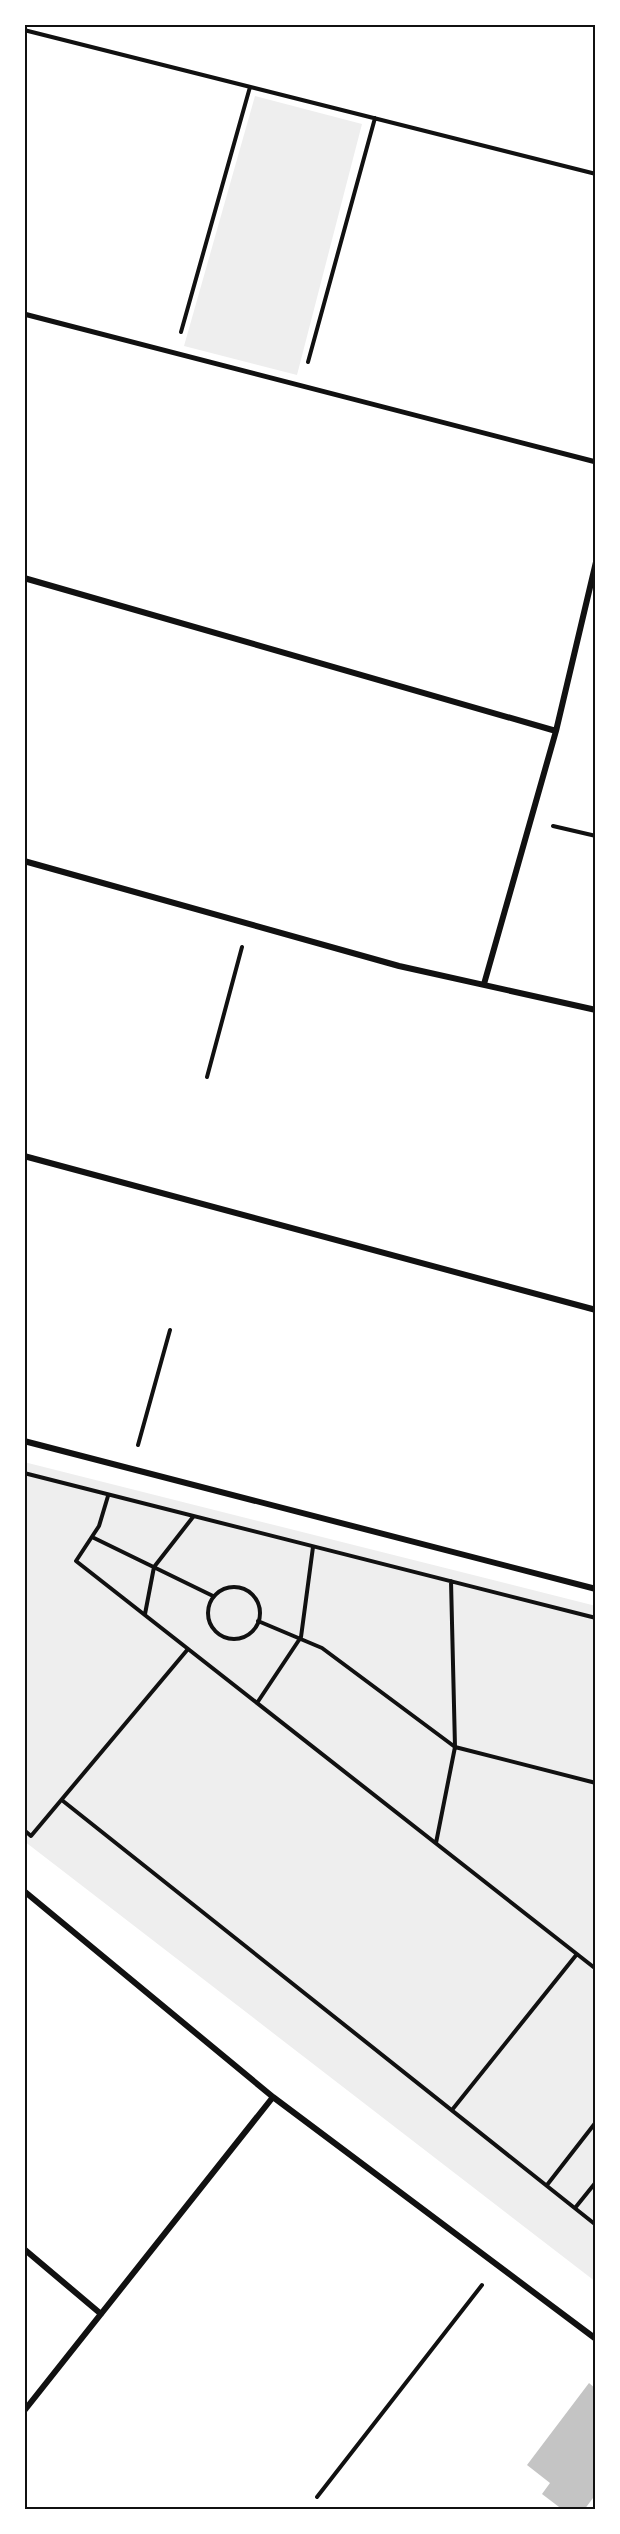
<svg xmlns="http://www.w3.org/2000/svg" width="620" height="2534" viewBox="0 0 620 2534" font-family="'Noto Sans',sans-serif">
	<rect width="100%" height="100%" fill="#fff"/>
	<path fill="#eee" d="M255 96 362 124 297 375 184 346Z
		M24 1462 596 1606V2282L24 1841Z"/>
	<path fill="#c4c4c4" d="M589 2383 596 2389V2494L584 2510H563L542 2494 550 2483 527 2465Z"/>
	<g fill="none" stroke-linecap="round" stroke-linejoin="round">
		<path stroke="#111" stroke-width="4" d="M24 30 596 174
			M181 332 250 87
			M308 362 375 118
			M553 826 596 836
			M207 1077 242 947
			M138 1445 170 1330
			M24 1473 596 1618
			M108 1496 99 1526 76 1561 596 1969
			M92 1537 213 1596
			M208 1613a26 26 0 1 1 52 0a26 26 0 1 1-52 0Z
			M145 1614 154 1567 193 1517
			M258 1621 322 1648 455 1747 596 1783
			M257 1703 301 1637 313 1547
			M63 1801 596 2225
			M24 1830 31 1836 188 1649
			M436 1843 455 1747 451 1581
			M452 2110 577 1954
			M547 2185 596 2122
			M575 2208 596 2182
			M317 2497 482 2285"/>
		<path stroke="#111" stroke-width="5" d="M24 314 596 462"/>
		<path stroke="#111" stroke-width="6" d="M24 578 556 731
			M24 861 399 966 596 1010
			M484 984 556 731 596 562
			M24 1156 596 1310
			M24 1441 596 1589
			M24 1891 273 2097 596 2339
			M24 2249 101 2314
			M24 2411 273 2097"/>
	</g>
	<rect width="620" height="2534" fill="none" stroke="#ffffff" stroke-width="51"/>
	<rect x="26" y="26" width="568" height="2482" fill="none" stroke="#111" stroke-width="2"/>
</svg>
